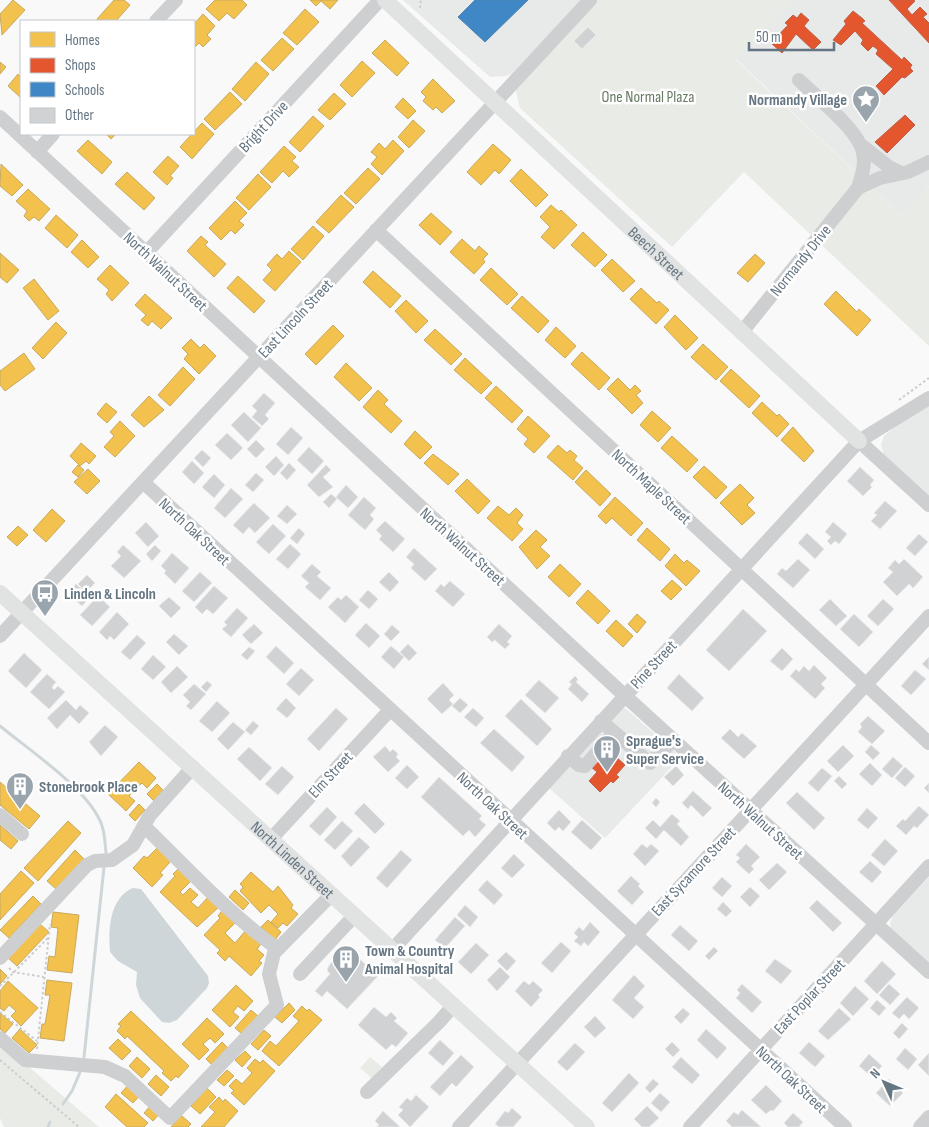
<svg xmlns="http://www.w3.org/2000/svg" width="929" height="1127" viewBox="0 0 929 1127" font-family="'Sofia Sans Condensed',sans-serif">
	<rect width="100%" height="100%" fill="#f9f9f9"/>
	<path fill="#e8e9e9" d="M403 0H582L512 73 506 76 490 77Z
		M792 0H929V186L901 215 736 59Z
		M929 405V496L884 455 881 445 884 436 910 415Z
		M625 708 681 757 605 838 548 787 621 709Z
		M929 877V963L891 929 890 923 893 916Z"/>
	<path fill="#e8ebe6" d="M597 0H792L736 60 901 215 929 186V346L744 172 672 247 520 108 516 91 519 83Z
		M0 1042 99 1127H4L0 1118Z
		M370 1057 382 1067 372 1078 360 1068Z"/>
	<path fill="#ced6d9" d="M133 888 141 889 208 976 209 983 207 988 177 1020 169 1023 162 1022 140 998 136 985 137 972 118 961 110 952C108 929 110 897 133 888Z"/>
	<path fill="#f2c14e" stroke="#c8aa5e" d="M13 0 25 10 2 35 0 14Z
		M114 0H124L130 5 116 21H97V19Z
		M215 0H242L247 5 234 19 227 13 219 21 206 9Z
		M310 0H338L330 9 321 1 316 6Z
		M305 9 319 22 297 45 283 33Z
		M203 14 215 26 207 35 211 39 203 47 199 43 194 48V24Z
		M282 38 294 49 273 71 261 60Z
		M385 40 409 63 397 76 372 53Z
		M362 61 375 73 352 97 340 85Z
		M0 62 6 67 0 74Z
		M256 62 269 74 245 101 232 89Z
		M18 74 21 77V98L8 86Z
		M433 79 455 101 442 113 436 107 433 110 423 101 426 97 421 92Z
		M230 92 242 104 215 130 204 119Z
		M334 93 346 104 330 120 318 110Z
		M403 98 416 111 408 119 395 107Z
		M313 116 324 126 300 152 289 142Z
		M413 120 425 131 409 148 398 137Z
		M202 123 214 134 192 159 180 147Z
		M106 134H116L111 139Z
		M88 140 112 162 102 174 77 151Z
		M393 140 404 151 382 175 371 164 377 157 371 152 379 143 385 149Z
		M493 144 511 160 499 174 495 170 481 185 467 172Z
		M284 146 296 157 292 161 299 167 289 177 283 171 272 183 260 172Z
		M168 156 179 166 170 176 173 178 167 185 153 172Z
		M1 164 23 185 12 196 0 186Z
		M368 168 380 179 356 204 344 193Z
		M521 169 548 195 536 207 510 181Z
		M127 172 155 198 144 210 115 184Z
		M258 174 271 187 249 210 236 198Z
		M28 189 50 209 39 221 34 217 29 221 24 216 27 211 16 201Z
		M341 195 354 207 329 233 316 222Z
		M235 201 247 213 239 221 244 225 235 234 231 230 221 240 209 228Z
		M551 205 559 212 561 210 577 225 554 249 541 237 550 227 540 217Z
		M431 213 452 232 440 245 419 225Z
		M56 215 78 235 67 248 45 228Z
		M313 226 324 236 303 260 291 249Z
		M583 232 607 255 595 267 571 245Z
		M201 236 208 242 205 245 226 264 214 277 187 251Z
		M462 239 475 251 479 246 488 254 483 259 485 262 474 274 450 252Z
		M82 240 99 257 88 268 71 252Z
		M289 251 301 262 275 291 263 280 272 270 267 265 277 254 282 259Z
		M0 253 19 270 7 283 0 277Z
		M755 254 765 263 748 282 737 273Z
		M612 259 635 281 623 292 601 270Z
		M110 265 129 283 112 301 106 294 109 290 97 279Z
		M491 268 518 294 507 305 480 280Z
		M373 271 401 296 390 308 363 282Z
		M238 276 265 301 254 313 227 288Z
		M34 279 59 311 48 320 23 288Z
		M641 288 657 303 659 301 669 310 656 324 630 299Z
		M836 291 857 312 859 309 871 320 857 336 824 304Z
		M145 294 172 318 161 329 152 321 148 326 141 320 146 315 135 305Z
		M522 296 549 321 538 333 511 308Z
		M406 300 428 321 416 333 395 311Z
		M675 315 698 338 686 350 664 327Z
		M56 322 67 333 43 359 32 348Z
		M333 325 344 336 316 365 305 354Z
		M556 327 576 346 565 358 545 340Z
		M435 329 462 354 451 365 424 340Z
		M191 339 200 348 204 344 216 356 199 374 184 359 188 354 182 348Z
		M703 344 728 367 716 380 691 357Z
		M582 352 610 378 599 390 571 364Z
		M24 353 35 369 5 391 0 385V371Z
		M465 358 492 383 481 394 454 370Z
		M346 363 372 388 359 401 334 377Z
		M183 367 195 379 170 406 158 395Z
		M731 369 760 396 749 408 720 381Z
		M618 378 630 390 635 385 641 391 636 395 643 403 632 414 607 389Z
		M496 386 523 411 512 423 485 398Z
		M378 390 388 400 384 404 402 421 391 433 363 407Z
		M149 396 164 410 144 427 131 415Z
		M762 402 777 416 779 414 789 424 777 437 752 413Z
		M106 403 117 412 107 423 97 414Z
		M652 411 671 428 658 442 640 425Z
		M528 416 550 436 534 453 524 444 528 439 517 429Z
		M120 421 135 436 115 457 104 447 114 436 110 432Z
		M793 427 814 451 804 462 781 440Z
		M415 431 432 447 420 459 404 444Z
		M672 436 698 460 687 472 661 448Z
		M81 443 96 456 89 464 86 461 80 466 70 456Z
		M558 445 567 453 570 450 577 456 574 460 583 468 573 480 547 457Z
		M433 454 459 474 448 485 424 463Z
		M78 465 84 470 78 477 72 472Z
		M704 466 727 487 716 499 693 477Z
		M88 469 100 481 87 494 74 482Z
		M586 470 611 494 600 506 575 482Z
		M467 479 490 501 478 514 455 491Z
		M740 484 754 498 747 505 755 513 742 525 720 503Z
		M615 497 643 523 631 536 612 518 606 524 598 516Z
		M498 506 509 515 516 508 523 515 517 523 523 529 512 541 487 518Z
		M52 509 65 521 46 542 33 530Z
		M18 526 28 535 17 546 7 537Z
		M647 528 670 549 660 561 637 540Z
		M536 530 547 540 540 547 550 556 537 569 519 547Z
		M675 554 684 563 687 560 700 571 686 586 665 566Z
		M560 564 581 584 569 597 548 577Z
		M672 580 682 589 671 600 661 591Z
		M588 590 610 611 598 624 576 603Z
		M637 614 646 622 637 633 628 624Z
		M616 620 633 636 623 647 606 631Z
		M139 762 156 778 147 788 142 783 129 796 135 801 126 811 108 794Z
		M0 782 40 816 29 829 0 805Z
		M157 784 163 790 154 801 147 794Z
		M139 804 145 810 135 821 129 815Z
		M68 821 81 833 38 881 24 868Z
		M0 825 18 841 11 849 0 840Z
		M157 848 171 861 160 873 163 875 152 887 133 868 144 856 147 858Z
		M75 850 84 859 56 889 47 881Z
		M179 868 192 880 180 892 183 895 190 888 198 895 191 902 198 908 209 896 220 906 197 927 160 892 175 876 173 874Z
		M21 871 34 883 0 920V894Z
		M251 872 273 892 278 886 293 905 291 908 298 914 287 926 283 923 278 928 271 922 278 914 269 905 261 913 240 891 243 887 240 884Z
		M235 890 249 903 243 910 229 897Z
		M33 896 41 904 9 938 0 930Z
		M223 909 237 921 225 933 235 943 246 930 261 944 257 949 264 955 259 961 262 963 251 976 229 956 225 961 217 953 220 950 204 935 220 918 218 916Z
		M53 912 79 915 72 973 47 970 49 956 55 957 58 928 51 927Z
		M268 920 281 932 275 940 261 927Z
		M40 924 49 932 17 966 8 958Z
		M0 969 7 976 0 984Z
		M47 980 72 983 64 1041 40 1038 42 1024H45L50 995H45Z
		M8 981 38 1008 21 1026 11 1016 16 1011 9 1005 4 1011 0 1008V991Z
		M236 985 253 1001 244 1011 238 1006 233 1012 239 1017 230 1027 212 1010Z
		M289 1003 295 1010 282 1023 275 1017Z
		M302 1006 307 1011 309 1009 322 1020 279 1066 262 1051 270 1041 276 1046 299 1021 293 1016Z
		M251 1010 258 1016 242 1034 235 1028Z
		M131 1011 189 1066 178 1078 176 1076 171 1081 162 1073 164 1071 127 1036 125 1039 117 1031 121 1026 118 1024Z
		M0 1013 13 1024 5 1033 0 1029Z
		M207 1018 224 1034 215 1043 210 1038 203 1044 209 1050 199 1060 182 1044Z
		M20 1029 37 1045 29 1053 12 1038Z
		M264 1030 271 1036 258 1050 251 1044Z
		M118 1039 131 1051 122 1060 109 1048Z
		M222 1042 228 1048 213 1066 206 1059Z
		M245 1051 251 1057 242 1067 235 1060Z
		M137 1057 150 1069 142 1078 129 1066Z
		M255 1059 260 1063 263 1060 275 1071 244 1105 231 1093 234 1091 229 1086 236 1079 242 1084 252 1073 247 1068Z
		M227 1070 234 1076 224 1086 217 1080Z
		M156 1075 169 1087 161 1096 148 1084Z
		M130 1083 141 1094 133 1103 121 1093Z
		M207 1088 216 1097 200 1114 191 1106Z
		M116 1094 148 1123 144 1127H127L105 1107Z
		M219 1097 223 1102 225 1099 238 1111 224 1127H201L215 1112 209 1107Z
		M152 1104 161 1112 153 1121 144 1113Z
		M181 1115 191 1124 188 1127H171Z"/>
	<path fill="#e4572e" stroke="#be6048" d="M889 0H913L915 1 907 9 912 15 920 7 927 14 923 17 929 23V43Z
		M853 11 862 18 865 21 862 23 902 60 904 57 912 65 910 68 913 71 905 78 902 77 884 95 876 86 893 69 876 54 878 50 873 46 868 51 861 44 863 40 855 31 841 45 833 40 846 24 844 21Z
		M801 13 809 20 804 26 821 42 813 50 796 34 782 53 771 43 788 25 785 23 793 15 797 18Z
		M905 115 915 125 887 153 875 142Z
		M613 754 625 765 616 775 619 777 613 783 611 781 600 792 589 781 597 772 590 766 598 757 605 763Z"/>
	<path fill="#3f88c5" stroke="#4a83b1" d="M475 0H528L485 42 458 17Z"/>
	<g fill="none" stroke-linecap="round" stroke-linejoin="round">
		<path stroke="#ced6d9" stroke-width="3" d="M0 726C29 750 91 791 102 826 105 834 105 844 106 853
			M84 1057 104 867
			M63 1104 72 1091 81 1070
			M48 1127 50 1122"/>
	</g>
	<path fill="#d0d2d3" stroke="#e8e8e8" d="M588 27 596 35 582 49 574 41Z
		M264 393 275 403 265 415 269 419 262 426 252 417 257 411 252 406Z
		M244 412 261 428 248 442 231 425Z
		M291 427 303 438 288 455 276 444Z
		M227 433 243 448 231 460 215 445Z
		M256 440 265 449 256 458 247 449Z
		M309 447 324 461 312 474 297 460Z
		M202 450 211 458 203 467 194 458Z
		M276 456 284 465 274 476 265 467Z
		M192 461 204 473 194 484 182 472Z
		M289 463 296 470 287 480 280 473Z
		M326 465 331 470 323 477 333 487 319 497 307 485Z
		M860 467 874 480 870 485 872 487 863 496 847 481Z
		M256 473 264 480 253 492 245 485Z
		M214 474 225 485 214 498 202 487Z
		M346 485 358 497 348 508 336 497Z
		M231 488 243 499 225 518 214 508Z
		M331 494 337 499 329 508 323 502Z
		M364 497 376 508 370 515 374 519 365 530 348 515Z
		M885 501 897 511 880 529 871 521 877 515 874 513Z
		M254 503 270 518 255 533 249 527 243 534 233 525Z
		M287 505 297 514 287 524 277 516Z
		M385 521 405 539 393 552 379 539 382 536 376 530Z
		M146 522 159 536 148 547 135 533Z
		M833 522 847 534 839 544 835 541 831 545 827 541 831 537 825 532Z
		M273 524 286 536 269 554 256 542Z
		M299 528 305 534 297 544 290 538Z
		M807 533 824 549 815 559 798 543Z
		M919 534 928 542 915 556 906 548Z
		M290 544 301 554 288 569 276 559Z
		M123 545 141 561 124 578 111 566 121 556 117 552Z
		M155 545 161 551 152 561 146 554Z
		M414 548 437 569 425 581 411 568 414 564 406 557Z
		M172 553 189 568 175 584 164 573 166 571 161 566Z
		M798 559 810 570 793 588 777 574 782 568 786 571Z
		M904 559 923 577 913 588 909 584 897 596 883 582 893 572 888 568 895 560 899 564Z
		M312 564 321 572 317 576 331 588 320 600 305 587 309 583 301 576Z
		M200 572 212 583 194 602 182 591Z
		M389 572 399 582 390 592 379 582Z
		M87 575 95 583 86 592 78 584Z
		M450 581 465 594 453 607 435 591 441 584 444 587Z
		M76 584 90 597 82 606 67 593Z
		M107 586 116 594 109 601 101 593Z
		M214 586 228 598 213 614 207 609 202 614 195 607Z
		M368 590 378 599 369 609 359 600Z
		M346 595 359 607 345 623 328 607 338 597 341 600Z
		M98 596 110 607 92 626 80 615Z
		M169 597 181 608 171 618 159 606Z
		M830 599 847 616 836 626 819 610Z
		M883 599 894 609 878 626 867 616Z
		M237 608 248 618 231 637 222 629 227 625 224 622Z
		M743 609 767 631 729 671 706 650Z
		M117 612 129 624 114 640 110 636 107 640 99 632Z
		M854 614 873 632 859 647 840 629Z
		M366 623 380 636 369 648 355 635Z
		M254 624 263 633 251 644 242 635Z
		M499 624 512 636 507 642 510 644 505 649 495 640 492 642 487 637Z
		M392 625 400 632 391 641 384 634Z
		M174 634 188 646 179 655 166 642Z
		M137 635 146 643 130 660 121 652Z
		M408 644 417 653 409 661 400 652Z
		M276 646 294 663 284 674 266 657Z
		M391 646 404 657 394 669 381 657Z
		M249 647 255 651 247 660 241 655Z
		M782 648 793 659 782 671 770 661Z
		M24 653 42 670 26 688 8 671Z
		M153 655 166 667 153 680 141 669Z
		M929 657V670L922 664Z
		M814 665 827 678 821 684 825 688 815 699 790 676 796 669 799 672 804 666 809 671Z
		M177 666 188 677 171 693 161 682Z
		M301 668 314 680 299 696 286 684Z
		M915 670 926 679 911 695 901 686Z
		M47 674 56 682 52 687 54 690 58 686 65 692 49 709 30 692Z
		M679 674 704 698 692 711 667 688Z
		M575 676 578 679 576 682 589 694 582 702 568 689 572 684 569 682Z
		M539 680 559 698 545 713 525 695Z
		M207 681 212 685 206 692 201 687Z
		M443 683 454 695 449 700 453 704 442 714 427 699Z
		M194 684 206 694 191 710 186 706 190 702 183 695Z
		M286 698 296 708 287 718 276 709Z
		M460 698 468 705 460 713 452 706Z
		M521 699 552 729 537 746 505 716Z
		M66 700 76 710 80 705 89 713 79 724 70 715 57 729 47 718Z
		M217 701 230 713 212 732 199 721Z
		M336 708 348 719 319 751 307 739Z
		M473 708 484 718 476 727 464 717Z
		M868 716 885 731 872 744 858 732 862 727 860 724Z
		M253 721 259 726 251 735 245 730Z
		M233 722 245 732 228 750 217 739Z
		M105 725 118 737 101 756 89 742Z
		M494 729 525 757 512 772 480 743Z
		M730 729 738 737 742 733 757 746 744 759 721 738Z
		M843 745 854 756 838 772 827 761Z
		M871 745 880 753 873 760 865 752Z
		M385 746 390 752 393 749 398 754 396 757 400 761 388 772 373 757Z
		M249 747 272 768 260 781 237 759Z
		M893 757 903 766 892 778 882 769Z
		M870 763 882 775 872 786 859 774Z
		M407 765 419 777 407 789 395 778Z
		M282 766 294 777 278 795 265 784Z
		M676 766 684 775 673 786 664 777Z
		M905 767 915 776 905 787 895 778Z
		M822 768 832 776 818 792 808 783Z
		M839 776 847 784 842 789 834 781Z
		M439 777 482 816 479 819 486 825 475 837 469 830 463 836 421 797Z
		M929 783V793L924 788Z
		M693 791 712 808 703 817 691 805 688 809 682 803Z
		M797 792 825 818 814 830 786 803Z
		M656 798 660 802 656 807 652 803Z
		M364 803 385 824 375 834 354 813Z
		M919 806 929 815 917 828 914 826 906 835 896 826 903 819 905 821Z
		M327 807 337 817 320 836 309 826Z
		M867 808 878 818 868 829 857 820Z
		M559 810 571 822 563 831 559 827 555 831 547 823Z
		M672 814 680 821 677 824 689 837 681 846 664 830 656 839 645 828 653 820 660 827Z
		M582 820 602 838 591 850 571 832Z
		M342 821 353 831 335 850 324 840Z
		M359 837 370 847 351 867 341 856Z
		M885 839 898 851 884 866 871 855Z
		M642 844 647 848 651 844 659 851 645 866 633 854Z
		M746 844 760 857 751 866 754 869 749 874 736 862 740 858 736 855Z
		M401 850 412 860 387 888 376 878Z
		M514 854 525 865 512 878 501 868Z
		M870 861 882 872 872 883 859 872Z
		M777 863 787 872 769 890 759 880Z
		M631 876 640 884 638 886 644 892 632 905 617 891Z
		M722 877 732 886 722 897 712 888Z
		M487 880 503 895 494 905 478 890Z
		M750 887 760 896 750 907 740 897Z
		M817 900 842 923 833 932 809 908Z
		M723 902 732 911 726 917 717 909Z
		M465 905 478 917 470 927 457 915Z
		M455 917 465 926 445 948 435 940Z
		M590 922 600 932 588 946 584 942 581 946 574 941 578 937 574 933 579 927 583 931Z
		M680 925 698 941 689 951 671 935Z
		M561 942 571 951 552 973 541 963Z
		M476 943 489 955 471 974 458 962Z
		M347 947 378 976 347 1009 327 991 322 997 315 991 330 974 327 970 330 964Z
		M714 947 718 951 709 960 705 956Z
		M506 952 516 961 507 971 497 961Z
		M775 959 792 971 781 984 765 971Z
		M882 961 896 974 877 994 864 981Z
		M500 967 510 977 497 991 487 980Z
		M634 975 645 986 634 998 644 1007 633 1019 612 1000Z
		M524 981 529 985 533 981 543 990 538 995 540 997 531 1007 515 991Z
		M742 984 762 1002 752 1013 736 998 740 993 737 990Z
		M889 984 900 994 890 1005 879 995Z
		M855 986 869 999 853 1016 840 1003Z
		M907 997 919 1008 909 1019 904 1014 899 1019 892 1013Z
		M877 1000 886 1008 879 1016 870 1008Z
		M374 1007 386 1017 391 1012 397 1018 394 1021 408 1033 396 1047 392 1044 386 1050 358 1025Z
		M683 1008 690 1014 681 1024 674 1017Z
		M839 1008 851 1019 828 1040 818 1031Z
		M595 1016 606 1028 595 1038 584 1027Z
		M902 1023 908 1029 899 1039 893 1033Z
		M706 1029 727 1048 717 1059 697 1040Z
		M440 1040 454 1053 443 1066 428 1053Z
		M672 1042 680 1050 673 1057 665 1049Z
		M809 1042 825 1056 815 1067 799 1053Z
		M575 1043 585 1052 567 1071 557 1062Z
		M905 1048 917 1059 908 1070 896 1059Z
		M929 1053V1076L918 1065Z
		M869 1054 882 1066 872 1077 859 1066Z
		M461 1055 474 1067 456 1087 452 1083 440 1096 430 1087Z
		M681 1057 700 1075 692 1084 672 1067Z
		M629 1073 639 1083 612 1112 602 1103Z
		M653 1079 659 1084 650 1093 645 1088Z
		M889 1079 903 1093 890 1106 876 1093Z
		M766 1085 782 1101 773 1111 771 1110 766 1114 751 1100Z
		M660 1093 670 1102 661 1112 651 1103Z
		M416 1095 429 1107 410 1127 398 1115 403 1110 399 1107 407 1098 411 1101Z
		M647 1106 659 1118 649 1127H642L634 1119Z
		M512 1108 522 1117 513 1127H499L495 1124 505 1111 508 1113Z
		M742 1110 761 1127H732L726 1121 734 1112 738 1115Z
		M383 1111 400 1127H377L379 1125 375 1121Z
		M793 1113 803 1122 799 1127H788L784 1123Z"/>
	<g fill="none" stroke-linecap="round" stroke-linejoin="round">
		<path stroke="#cbcccd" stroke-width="2" stroke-dasharray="2.5 2.5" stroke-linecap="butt" d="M420 8 421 0
			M899 400 929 378
			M9 968 13 972 44 977
			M0 986 49 937
			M0 1012 37 1041
			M37 1049 50 924
			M0 1060 79 1127"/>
		<path stroke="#cecfd0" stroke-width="14" d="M156 21 176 0
			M0 117 624 695 929 972
			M861 145 889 167 901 173
			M37 152 53 134
			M858 188 880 178 908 172 929 162
			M376 230 929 743
			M146 253 380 0
			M742 332 858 188C861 177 866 165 863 153 859 130 816 97 799 80
			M859 441 929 505
			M143 482 845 1127
			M0 636 590 0
			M601 721 650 763 673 740
			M568 756 579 765 585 766 614 733
			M0 815 22 834
			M144 826C187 868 229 914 278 949
			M271 839 390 710
			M393 949 859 441 929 398
			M0 958 87 865 95 861 112 860 133 845 150 815 193 767
			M300 974 355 915
			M0 1038 25 1060 105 1067 125 1076 170 1118 277 1005 269 974 274 953 332 894
			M367 1092 439 1022 454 1005
			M459 1127 929 616
			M690 1127 929 866
			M920 1127 929 1117"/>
		<g stroke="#e1e2e2" stroke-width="16">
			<path id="s1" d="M385 0 859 441"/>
			<path id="s2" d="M0 593 587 1127"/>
		</g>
	</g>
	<defs>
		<g id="sight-pin" transform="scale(1.4375)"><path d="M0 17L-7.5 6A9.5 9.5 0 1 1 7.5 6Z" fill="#99a4ac" stroke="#fff"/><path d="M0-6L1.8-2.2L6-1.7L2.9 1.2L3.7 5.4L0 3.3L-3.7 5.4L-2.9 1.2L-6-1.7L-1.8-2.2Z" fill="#fff"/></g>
		<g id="bus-pin" transform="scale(1.4375)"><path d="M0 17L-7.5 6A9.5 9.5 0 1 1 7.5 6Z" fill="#99a4ac" stroke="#fff"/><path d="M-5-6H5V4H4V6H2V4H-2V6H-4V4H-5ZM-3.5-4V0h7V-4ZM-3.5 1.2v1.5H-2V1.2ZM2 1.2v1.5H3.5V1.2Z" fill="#fff"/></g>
		<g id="building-pin" transform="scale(1.4375)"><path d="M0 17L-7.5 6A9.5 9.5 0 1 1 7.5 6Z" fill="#99a4ac" stroke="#fff"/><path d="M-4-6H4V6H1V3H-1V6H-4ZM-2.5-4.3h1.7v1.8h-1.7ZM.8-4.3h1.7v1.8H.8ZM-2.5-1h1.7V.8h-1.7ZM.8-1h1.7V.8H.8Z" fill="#fff"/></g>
	</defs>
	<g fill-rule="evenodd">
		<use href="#sight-pin" x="866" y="99"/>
		<use href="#bus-pin" x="45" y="593"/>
		<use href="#building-pin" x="607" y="749"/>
		<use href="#building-pin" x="20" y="786"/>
		<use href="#building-pin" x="346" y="959"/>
	</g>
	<g text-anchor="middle" stroke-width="5" stroke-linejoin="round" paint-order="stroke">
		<g font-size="16" fill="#687a64" stroke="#fff">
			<text x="648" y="102">One Normal Plaza</text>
		</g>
		<g font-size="16" font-weight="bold" fill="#657683" stroke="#fff" text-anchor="start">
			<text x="847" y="105" text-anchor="end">Normandy Village</text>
			<text x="64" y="599">Linden &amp; Lincoln</text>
			<text x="626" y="746">Sprague's<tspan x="626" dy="18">Super Service</tspan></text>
			<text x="39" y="792">Stonebrook Place</text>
			<text x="365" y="956">Town &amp; Country<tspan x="365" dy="18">Animal Hospital</tspan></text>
		</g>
		<g font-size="16" fill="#657683" stroke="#fff">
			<text transform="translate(263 126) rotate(-47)" y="6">Bright Drive</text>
			<text dy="6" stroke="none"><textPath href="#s1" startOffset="371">Beech Street</textPath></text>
			<text transform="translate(800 260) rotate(-51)" y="6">Normandy Drive</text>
			<text transform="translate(166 271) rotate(43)" y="6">North Walnut Street</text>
			<text transform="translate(295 318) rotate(-47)" y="6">East Lincoln Street</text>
			<text transform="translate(652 486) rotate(43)" y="6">North Maple Street</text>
			<text transform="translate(195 531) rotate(43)" y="6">North Oak Street</text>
			<text transform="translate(463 546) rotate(42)" y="6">North Walnut Street</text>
			<text transform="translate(653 664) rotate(-47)" y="6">Pine Street</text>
			<text transform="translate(330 774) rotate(-47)" y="6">Elm Street</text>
			<text transform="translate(493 805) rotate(43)" y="6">North Oak Street</text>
			<text transform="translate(761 820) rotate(42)" y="6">North Walnut Street</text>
			<text dy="6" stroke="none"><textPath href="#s2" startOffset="396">North Linden Street</textPath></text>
			<text transform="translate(693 871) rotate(-47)" y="6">East Sycamore Street</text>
			<text transform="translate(809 996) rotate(-47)" y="6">East Poplar Street</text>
			<text transform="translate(792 1079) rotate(43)" y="6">North Oak Street</text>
		</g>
	</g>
	<rect x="20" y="20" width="175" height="115" fill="#ffffff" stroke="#c1c8cd"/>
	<rect x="30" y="32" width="25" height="15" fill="#f2c14e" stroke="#c1c8cd"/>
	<text x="65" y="45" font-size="15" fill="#657683">Homes</text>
	<rect x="30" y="58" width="25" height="15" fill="#e4572e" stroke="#c1c8cd"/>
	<text x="65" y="70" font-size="15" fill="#657683">Shops</text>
	<rect x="30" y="82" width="25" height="15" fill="#3f88c5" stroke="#c1c8cd"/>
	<text x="65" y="95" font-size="15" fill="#657683">Schools</text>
	<rect x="30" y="108" width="25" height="15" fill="#d0d2d3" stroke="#c1c8cd"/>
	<text x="65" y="120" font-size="15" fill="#657683">Other</text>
	<g transform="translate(884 1082) rotate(314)" stroke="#ffffff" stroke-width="4" paint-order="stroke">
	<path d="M0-4L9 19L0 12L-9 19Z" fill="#657683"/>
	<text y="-8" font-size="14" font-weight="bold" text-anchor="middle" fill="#657683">N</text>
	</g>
	<path d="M749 42v8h85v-8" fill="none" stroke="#657683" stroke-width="2.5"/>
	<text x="756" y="42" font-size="15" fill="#657683" stroke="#ffffff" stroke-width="4" paint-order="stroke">50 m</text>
</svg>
